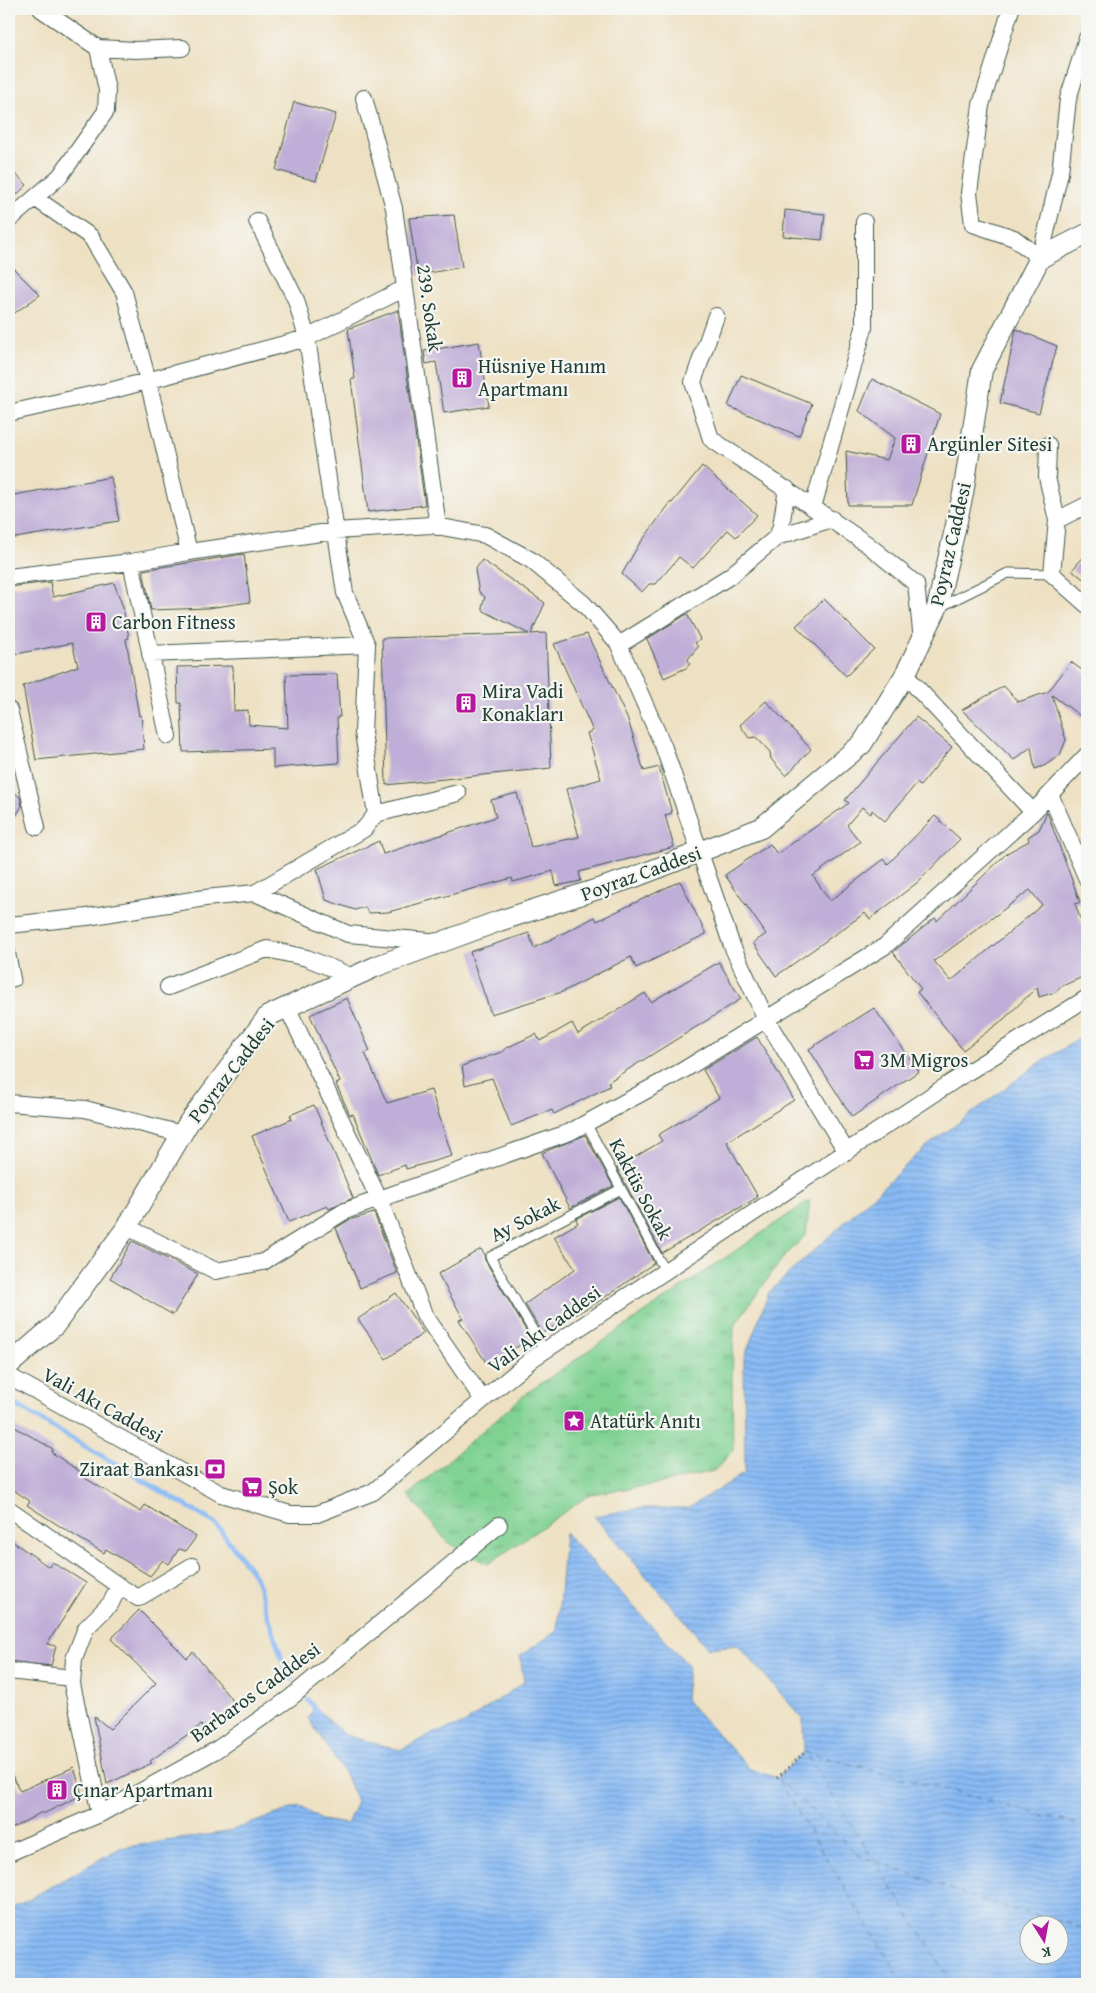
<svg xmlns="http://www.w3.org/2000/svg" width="1096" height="1993" viewBox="0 0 1096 1993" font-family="'Gentium Book Plus',serif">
	<defs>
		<pattern id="grass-tufts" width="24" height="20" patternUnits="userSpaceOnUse" patternTransform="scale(1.25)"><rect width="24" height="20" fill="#80d293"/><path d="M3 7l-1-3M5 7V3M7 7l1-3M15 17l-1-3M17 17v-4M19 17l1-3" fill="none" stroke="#68ac79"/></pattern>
		<pattern id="water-rules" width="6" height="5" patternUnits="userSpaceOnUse" patternTransform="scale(1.25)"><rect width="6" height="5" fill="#88baf5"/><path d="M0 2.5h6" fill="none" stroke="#6f98c7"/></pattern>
	</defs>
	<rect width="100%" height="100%" fill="#f6f6f2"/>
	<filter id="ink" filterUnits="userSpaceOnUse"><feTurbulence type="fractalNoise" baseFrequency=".02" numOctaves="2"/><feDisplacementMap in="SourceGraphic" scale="10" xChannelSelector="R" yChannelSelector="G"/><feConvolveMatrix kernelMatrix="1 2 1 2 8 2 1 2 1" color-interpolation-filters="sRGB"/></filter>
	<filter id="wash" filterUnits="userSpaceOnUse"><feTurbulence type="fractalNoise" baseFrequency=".0096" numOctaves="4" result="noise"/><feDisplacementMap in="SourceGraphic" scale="20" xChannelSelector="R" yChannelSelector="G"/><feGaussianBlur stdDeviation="1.12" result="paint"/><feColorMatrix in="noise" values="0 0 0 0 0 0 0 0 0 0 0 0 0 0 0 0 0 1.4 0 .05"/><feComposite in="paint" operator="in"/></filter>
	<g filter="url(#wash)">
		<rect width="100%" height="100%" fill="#eee1c3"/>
		<path fill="url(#grass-tufts)" stroke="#508864" d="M810 1200 806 1235 783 1258 734 1326 732 1377 733 1451 714 1471 657 1484 591 1494 488 1564 448 1543 408 1495 524 1395Z"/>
		<path fill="url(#water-rules)" stroke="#547c94" fill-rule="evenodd" d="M1087 1034V1984H9V1910L120 1848 226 1832 300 1806 321 1820 347 1824 357 1802 345 1774 308 1718 315 1707 345 1735 400 1750 435 1733 464 1724 524 1682 520 1656 557 1631 565 1533 688 1665 685 1699 750 1769 777 1778 804 1752 803 1719 738 1645 708 1648 594 1516 642 1508H688L745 1473 744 1359 769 1292 926 1147 1038 1064ZM1028 1926H1058V1956H1028Z"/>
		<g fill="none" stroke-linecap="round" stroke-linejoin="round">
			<path stroke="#88baf5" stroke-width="5" d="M9 1401 215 1523 255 1576 286 1671 292 1679
				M308 1700 319 1714"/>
			<path stroke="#395c64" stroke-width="1" stroke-dasharray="6 5" stroke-linecap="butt" d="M904 1984 777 1778 858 1855 978 1899 1087 1929
				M953 1984 805 1752 1087 1827"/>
		</g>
		<g id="blocks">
			<path fill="#bfaed7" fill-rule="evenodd" d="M294 102 336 114 316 181 276 170Z
				M9 168 27 185 9 202Z
				M785 210 825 214 822 240 783 236Z
				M454 215 462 267 418 275 409 218Z
				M9 264 40 295 9 317Z
				M398 310 425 505 368 512 351 379H355L348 329Z
				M1016 329 1057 346 1039 413 1000 403Z
				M479 342 489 406 444 413 436 362 426 364 424 351Z
				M741 375 812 404 799 436 728 406Z
				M872 379 940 414 912 505H848L846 451 887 460 895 438 859 411Z
				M702 466 757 515 736 537 728 530 693 568 679 557 656 584H649L642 592 622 574 638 546 671 502 672 503Z
				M111 477 119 521 9 539V496Z
				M1087 553V582L1072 570Z
				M244 554 250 602 208 608 151 610 143 570Z
				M482 560 545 603 531 634 546 633 551 768 386 785 382 638 529 634 484 611 482 607 485 597 479 592 475 570Z
				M50 582 53 597 114 583 123 607 129 638 126 639 139 716 141 715 144 749 36 760 23 686 78 666 72 643 16 654 9 627V587Z
				M824 599 874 649 846 676 796 626Z
				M687 614 700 639 695 643 698 647 688 659 690 664 686 668 664 678 647 639Z
				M587 634 628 720 644 771 659 767 672 813 665 815 674 847 579 872 581 881 556 886 553 871 513 882 512 878 388 912 368 913 365 907 355 910 326 900 317 869 379 841 383 854 496 817 491 800 517 793 531 847 579 837 566 789 601 779 587 733 593 731 554 644Z
				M1071 662 1087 674V721L1052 695 1066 740 1060 755 1044 766 1035 769 1031 747 1014 760 962 710 1004 686 1018 702 1048 692Z
				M233 666 234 711 248 710 249 725 288 728 286 675 337 674 340 717H337L339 763 273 768V749L183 752 181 703H178L177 667Z
				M766 701 811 749 786 776 771 759 770 752 756 737 749 738 740 725Z
				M916 717 952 747 920 786 917 783 885 821 872 810 871 814 862 807 847 825 860 842 813 876 830 901 884 859 888 864 935 816 960 839 918 882 870 919 865 913 776 976 753 943 766 934 725 875 770 844 777 854 849 803 845 800Z
				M9 788 20 797 22 806 9 827Z
				M1047 812 1080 902 1075 904 1087 937V975L1060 987 1056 992 1039 997 1037 987 1004 1019 963 1050 917 992 921 989 893 952 935 918 937 921 1007 853 1029 841 1028 837 1039 830ZM1030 890 1042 905 951 981 934 961Z
				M680 881 706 934 636 968 631 957 562 992 491 1014 470 952 529 933 534 948 595 917 597 921Z
				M719 962 741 999 608 1082 610 1086 554 1114 552 1110 511 1126 492 1078 465 1085 462 1066 504 1051V1049L536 1034 540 1041 572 1023 578 1034 645 993 651 1002Z
				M347 998 370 1051 365 1053 387 1103 431 1090 452 1156 406 1169 405 1165 378 1175 353 1114 350 1115 336 1084 340 1082 310 1015Z
				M874 1008 919 1071 852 1117 809 1049Z
				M757 1037 794 1100 727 1142 758 1197 662 1253 617 1168 662 1141 658 1135 719 1098 703 1070Z
				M314 1105 353 1198 329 1209 327 1206 289 1222 252 1136 292 1119 290 1115Z
				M585 1135 613 1186 570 1208 542 1153Z
				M619 1197 654 1263 598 1302 542 1333 525 1304 575 1269 554 1237 578 1223 576 1219Z
				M374 1213 397 1273 360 1288 336 1228 349 1220Z
				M132 1241 198 1274 173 1315 110 1278Z
				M481 1249 484 1254 485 1260 531 1339 487 1364 459 1320 463 1318 438 1274Z
				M396 1293 424 1333 386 1359 358 1319Z
				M13 1426 53 1449 51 1452 86 1476 85 1478 141 1512 145 1505 196 1537 186 1551 179 1549 169 1564 163 1560 150 1576 106 1549 104 1553 72 1534 27 1505 30 1501 9 1487V1432Z
				M9 1539 49 1567 52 1562 86 1583 47 1644 56 1646 51 1666 9 1661Z
				M139 1610 187 1658 193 1652 235 1704 204 1729 201 1725 150 1761 152 1763 107 1784 94 1716 110 1729 156 1683 111 1639Z
				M74 1767 82 1795 43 1814 42 1812 9 1830V1769L20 1791Z"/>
		</g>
	</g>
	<g filter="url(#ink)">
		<use href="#blocks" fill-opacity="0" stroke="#3e5649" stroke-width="1"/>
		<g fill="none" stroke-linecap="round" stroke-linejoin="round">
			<g stroke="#3e5649" stroke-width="11">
				<path id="service" d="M938 608 1008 573 1052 574
					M9 945 16 981 9 983
					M586 1123 665 1271
					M545 1351 490 1257 621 1189"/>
			</g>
			<g stroke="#3e5649" stroke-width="18">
				<path id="minor" d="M41 9 98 48 135 50 182 48
					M1011 9 981 105 969 193 973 224 1014 238 1040 258 1060 173 1068 99 1087 38
					M364 98 394 208 438 527
					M35 198 91 237 124 292 148 381 189 552
					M9 220 60 176 106 111 107 90 98 48
					M257 221 296 300 307 338 345 593 367 645 363 733 376 814
					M716 316 693 382 711 439 867 544 916 584 922 640
					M9 413 117 389 307 338 405 288
					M1048 445 1047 477 1057 520
					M787 489 781 526 777 537 832 519
					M1087 505 1057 520 1052 574 1087 605
					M813 507 864 328V222
					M131 562 168 736
					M9 577 131 562 189 552 335 531 431 525 485 535 531 560 584 604 618 643 664 748 732 946 766 1019 846 1151
					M619 645 730 576 777 537
					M150 654 367 645
					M905 675 1033 812
					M9 710 37 827
					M1050 794 1087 879
					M255 893 364 829 376 814 458 793
					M9 925 87 917 205 898 255 893 348 934 441 942
					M168 987 267 949 307 958 353 977
					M287 1007 379 1199 424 1314 483 1400
					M9 1103 85 1109 182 1134
					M127 1227 216 1271 263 1262 345 1211 570 1132 682 1071 885 946 1033 812 1087 755
					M9 1376 221 1494 290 1514H317L373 1492 532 1359 955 1080 1087 998
					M9 1509 119 1586
					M9 1671 72 1678
					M100 1814 72 1684 74 1659 86 1628 111 1603 119 1586 138 1598 192 1566
					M9 1853 100 1814 216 1750 290 1698 499 1525"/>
			</g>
			<g stroke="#3e5649" stroke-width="22">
				<path id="tertiary" d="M9 1365 55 1325 127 1227 189 1122 268 1016 377 966 499 921 635 877 761 828 862 744 905 675 937 608 963 494 982 370 1040 258 1087 234"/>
			</g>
			<path stroke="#3e5649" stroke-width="3" stroke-dasharray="1 4" stroke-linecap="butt" d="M777 1778 805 1752"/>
			<use href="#service" stroke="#fff" stroke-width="9"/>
			<use href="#minor" stroke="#fff" stroke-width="16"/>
			<use href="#tertiary" stroke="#fff" stroke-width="20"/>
		</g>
	</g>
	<defs>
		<g id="building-square" transform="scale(1.125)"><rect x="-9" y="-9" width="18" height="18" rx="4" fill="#b5179e" stroke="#f6f6f2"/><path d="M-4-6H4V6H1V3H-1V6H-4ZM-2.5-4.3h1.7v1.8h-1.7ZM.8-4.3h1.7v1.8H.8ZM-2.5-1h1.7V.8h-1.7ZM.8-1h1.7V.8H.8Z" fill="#fff"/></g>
		<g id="supermarket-square" transform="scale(1.125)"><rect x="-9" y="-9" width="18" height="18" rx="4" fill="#b5179e" stroke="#f6f6f2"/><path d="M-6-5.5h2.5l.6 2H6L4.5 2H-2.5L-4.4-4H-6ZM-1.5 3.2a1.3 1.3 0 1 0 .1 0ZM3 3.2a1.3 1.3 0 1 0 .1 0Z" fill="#fff"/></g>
		<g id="sight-square" transform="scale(1.125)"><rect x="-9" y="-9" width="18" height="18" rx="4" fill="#b5179e" stroke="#f6f6f2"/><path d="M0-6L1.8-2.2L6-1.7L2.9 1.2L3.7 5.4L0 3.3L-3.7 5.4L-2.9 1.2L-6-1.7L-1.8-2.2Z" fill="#fff"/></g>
		<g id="bank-square" transform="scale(1.125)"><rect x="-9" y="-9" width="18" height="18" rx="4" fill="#b5179e" stroke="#f6f6f2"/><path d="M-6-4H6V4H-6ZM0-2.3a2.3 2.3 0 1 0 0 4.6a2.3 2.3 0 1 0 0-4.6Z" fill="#fff"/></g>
	</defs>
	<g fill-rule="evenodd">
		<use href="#building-square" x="462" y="378"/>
		<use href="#building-square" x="911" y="444"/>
		<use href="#building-square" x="96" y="622"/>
		<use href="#building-square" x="466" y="703"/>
		<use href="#supermarket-square" x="864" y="1060"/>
		<use href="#sight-square" x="574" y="1421"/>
		<use href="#bank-square" x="215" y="1469"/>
		<use href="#supermarket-square" x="252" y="1487"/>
		<use href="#building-square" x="57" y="1790"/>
	</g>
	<g text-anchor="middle" stroke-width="4.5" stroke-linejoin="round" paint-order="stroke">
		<g font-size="20" fill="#1f3d34" stroke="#f6f6f2">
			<text transform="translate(430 308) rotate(82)" y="7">239. Sokak</text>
			<text transform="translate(950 544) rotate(-77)" y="7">Poyraz Caddesi</text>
			<text transform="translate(641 873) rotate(-20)" y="7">Poyraz Caddesi</text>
			<text transform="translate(231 1070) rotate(-52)" y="7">Poyraz Caddesi</text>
			<text transform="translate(641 1189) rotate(62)" y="7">Kaktüs Sokak</text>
			<text transform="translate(525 1219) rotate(-27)" y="7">Ay Sokak</text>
			<text transform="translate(544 1329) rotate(-36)" y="7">Vali Akı Caddesi</text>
			<text transform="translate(103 1405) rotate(29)" y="7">Vali Akı Caddesi</text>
			<text transform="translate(255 1692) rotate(-36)" y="7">Barbaros Cadddesi</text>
		</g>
		<g font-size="20" fill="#1f3d34" stroke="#f6f6f2" text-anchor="start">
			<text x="478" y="373">Hüsniye Hanım<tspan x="478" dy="23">Apartmanı</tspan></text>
			<text x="927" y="451">Argünler Sitesi</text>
			<text x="112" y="629">Carbon Fitness</text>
			<text x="482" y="698">Mira Vadi<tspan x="482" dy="23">Konakları</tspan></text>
			<text x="880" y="1067">3M Migros</text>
			<text x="590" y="1428">Atatürk Anıtı</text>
			<text x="199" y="1476" text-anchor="end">Ziraat Bankası</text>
			<text x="268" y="1494">Şok</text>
			<text x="73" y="1797">Çınar Apartmanı</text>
		</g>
	</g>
	<rect width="1096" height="1993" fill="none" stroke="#f6f6f2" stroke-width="30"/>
	<g transform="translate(1044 1940) rotate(169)"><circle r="24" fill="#f6f6f2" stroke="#a0aca6"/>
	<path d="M0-4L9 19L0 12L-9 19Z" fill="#b5179e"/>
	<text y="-8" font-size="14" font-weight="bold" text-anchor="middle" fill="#1f3d34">K</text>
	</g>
</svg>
